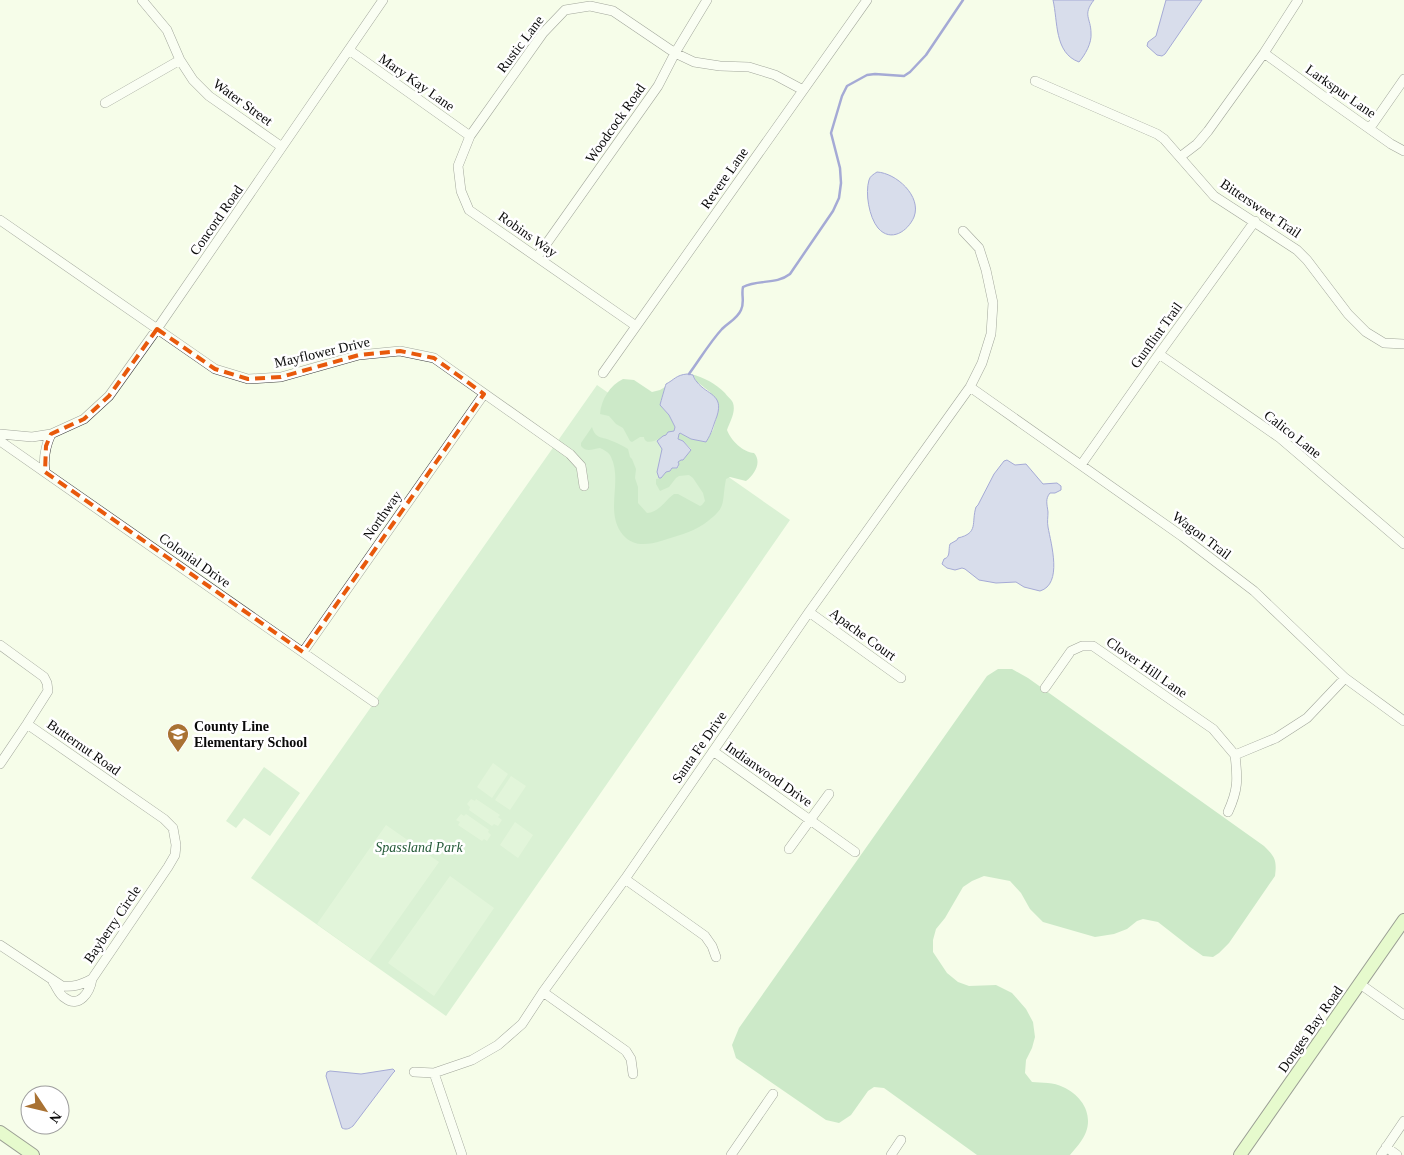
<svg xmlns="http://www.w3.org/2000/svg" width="1404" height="1155" viewBox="0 0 1404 1155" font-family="'Times New Roman',serif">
	<rect width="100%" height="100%" fill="#f5fde9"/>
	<path fill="#b8e2ba" d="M597 385 790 520 446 1016 251 878Z
		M264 767 300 793 270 836 244 818 236 828 226 821Z"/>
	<path fill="#99d1a0" d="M691 374C705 378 715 383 725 393 727 396 732 400 733 403 736 412 730 421 727 430 731 441 743 452 754 453 762 462 755 474 746 481L730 477 726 479C721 506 728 506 704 524 691 533 676 536 661 541 648 545 633 547 623 535 604 512 623 482 611 457 609 452 604 450 600 448 592 449 587 453 581 446V443L592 427C596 440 602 436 612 441 618 443 623 446 628 449L630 457 632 459 636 469 635 478 638 487V503L647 513C660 512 664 501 674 494H678L700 506 702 505 705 501 703 493 693 478 689 475 679 476 676 478 669 487 660 491 656 484V479L661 478 666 472 670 471 672 468 676 469 679 467 678 462 681 460H683L690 451 691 449 683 441 678 439 679 433H680L691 439 706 441 713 430 718 412 710 392 696 381 694 377Z
		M623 379 634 380 652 392 660 390 665 387 663 397 660 405 669 415 675 427 674 431C669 434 651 445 646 441 645 440 644 439 644 437H640L632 442 630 441 623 428 616 424 609 416 600 414C601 400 610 385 623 379Z
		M998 669H1012L1028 678 1264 846C1275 857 1277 860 1275 876L1229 943 1219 953 1213 957 1203 956 1190 947 1158 922 1143 919 1137 921 1127 929 1114 934 1095 937 1043 922 1030 909 1021 893 1010 881 984 876 972 881 963 887 945 918 936 929 933 940V952L947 973 958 982 969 986 996 985 1012 993 1026 1009 1033 1022 1035 1037 1032 1048 1026 1060 1025 1073 1032 1082C1042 1083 1054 1082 1063 1087 1081 1095 1093 1113 1086 1132 1083 1140 1076 1148 1070 1155H977L884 1088 874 1087 868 1091 851 1115 839 1123 826 1120 736 1058 732 1045 739 1028 987 676Z"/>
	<path fill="#cbebc8" d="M493 763 508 774 492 798 477 787Z
		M511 776 526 786 510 810 495 800Z
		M471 799 475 801 476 799 500 815 498 817 502 820 498 826 494 824 492 826 469 810 470 807 467 804Z
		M461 814 464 816 466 814 489 830 488 832 491 835 487 841 484 839 482 841 458 825 460 822 456 820Z
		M515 822 533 835 518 858 500 845Z
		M386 825 439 862 369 961 317 924Z
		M450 876 494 908 434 996 388 963Z"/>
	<path fill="#b4b6ee" stroke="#4345bd" d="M1053 0H1094C1082 15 1091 18 1091 33 1092 43 1085 55 1079 62 1054 53 1058 21 1053 0Z
		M1166 0H1202L1165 54 1162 56 1157 55 1147 46 1148 42 1156 36Z
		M877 172C896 173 922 196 914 217 908 231 891 243 878 228 869 217 865 193 869 180 870 176 874 174 877 172Z
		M687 374 693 375C694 378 695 380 697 382 707 395 724 394 717 416 713 426 712 433 706 442L691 439 680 433 679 434 678 439 683 441 691 450 683 460H681L678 462 679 464 677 468H672L670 471 666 472 661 478H659L657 472 662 449 657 441 663 436 666 435 668 432 674 431 675 427 669 415 660 405C661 401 665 387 666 384 674 380 676 375 687 374Z
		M1007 460 1015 465 1026 464 1043 484 1057 483 1061 486V490L1055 493H1050C1045 499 1047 504 1048 512 1048 517 1047 522 1048 527 1051 544 1063 584 1040 591L1024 587 1016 582 996 583 979 580 965 569 962 568 955 570 947 568 942 564 944 559C951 557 948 550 950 544L957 540 958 538C979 533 971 523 976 507L978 505 994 474 1004 461Z
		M393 1069 395 1071 393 1073 353 1126C349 1129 346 1130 342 1128L326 1076 327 1072 330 1071 361 1074Z"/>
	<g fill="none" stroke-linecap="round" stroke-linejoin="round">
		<path stroke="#4345bd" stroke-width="2.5" d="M689 374C700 359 710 342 722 329 729 322 737 319 741 310 745 302 741 295 743 287 758 279 776 285 790 274L833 211 839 198 841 183 840 168 831 133 842 96 847 86 867 75 875 74 904 76 910 72 926 55 963 0"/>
		<g stroke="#3d3d3d" stroke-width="10">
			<path id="street" d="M142 0 167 30 180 60 193 80 209 96 282 147
				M349 50 470 136
				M1264 53 1323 96 1391 144 1404 151
				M1035 81 1157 134 1164 139 1214 196 1297 250 1307 260 1348 314 1366 332 1384 343 1404 344
				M105 103 180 60
				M1370 128 1404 79
				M1180 157 1197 144 1208 131 1264 53 1298 0
				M0 220 215 369 248 379 281 377 359 355 400 351 434 358 570 454 581 466 584 486
				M537 257 658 86 675 53 707 0
				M636 326 469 210 461 191 458 166 470 136 543 33 565 10 590 6 613 11 675 53 694 62 720 66 749 67 775 75 803 90
				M1159 354 1280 438 1404 544
				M603 373 867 0
				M970 387 1183 537 1254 591 1345 678 1404 721
				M0 434 32 437 51 434 84 419 109 396 157 329 383 0
				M0 441 374 702
				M1081 465 1159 354 1255 221
				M45 472C43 458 45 447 51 434
				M809 612 901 678
				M0 645 44 677 47 683 48 691 27 724 0 764
				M303 652 484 394
				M1045 688 1071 651 1082 646H1093L1213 729 1235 755
				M713 751 855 852
				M1228 812C1238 790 1238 780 1235 755L1276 738 1307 718 1345 678
				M789 849 829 794
				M625 879 705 936 712 946 716 957
				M0 945 62 986C74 987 81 985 92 979L168 867 175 855 176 845 173 828 164 819 27 724
				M53 982C57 987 59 995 65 998 79 1009 90 992 92 979
				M1360 984 1404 1015
				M543 992 626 1051 631 1059 633 1074
				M414 1072 434 1073 472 1060 498 1045 522 1024 543 992 625 879 809 612 970 387 982 363 991 334 993 303 986 270 979 248 963 231
				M434 1073 462 1155
				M1386 1147 1397 1155
				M731 1155 773 1094
				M891 1155 901 1140
				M1381 1155 1404 1121"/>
		</g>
		<g stroke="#2c2c2c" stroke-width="14">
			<path id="secondary" d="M0 1132 33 1155
				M1240 1155 1404 920"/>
		</g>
		<use href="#street" stroke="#fff" stroke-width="9"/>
		<use href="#secondary" stroke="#d3f6ab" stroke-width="12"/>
	</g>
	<path d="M0 0H1404V1155H0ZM157 329 215 369 248 379 281 377 359 355 400 351 434 358 484 394 303 652 45 472 46 446 51 434 84 419 109 396Z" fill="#f5fde9" fill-opacity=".55" fill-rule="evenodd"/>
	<path fill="none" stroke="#e8590c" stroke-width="4" stroke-dasharray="10 6" stroke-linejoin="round" d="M157 329 215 369 248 379 281 377 359 355 400 351 434 358 484 394 303 652 45 472 46 446 51 434 84 419 109 396Z"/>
	<defs>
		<g id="school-pin" transform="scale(1.125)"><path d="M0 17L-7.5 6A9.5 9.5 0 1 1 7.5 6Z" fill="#a97233" stroke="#fff"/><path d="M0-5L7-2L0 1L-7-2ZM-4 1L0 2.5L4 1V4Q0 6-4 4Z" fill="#fff"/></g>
	</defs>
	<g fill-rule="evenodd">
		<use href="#school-pin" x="178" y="734"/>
	</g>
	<g text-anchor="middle" stroke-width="5" stroke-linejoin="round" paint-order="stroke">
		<g font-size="14" fill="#0a0a0a" stroke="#fff">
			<text transform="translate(520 44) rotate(-53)" y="5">Rustic Lane</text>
			<text transform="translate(417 82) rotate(35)" y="5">Mary Kay Lane</text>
			<text transform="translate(1341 91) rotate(35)" y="5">Larkspur Lane</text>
			<text transform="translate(243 102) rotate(36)" y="5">Water Street</text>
			<text transform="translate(615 123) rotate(-55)" y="5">Woodcock Road</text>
			<text transform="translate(724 178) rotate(-55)" y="5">Revere Lane</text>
			<text transform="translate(1261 208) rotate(34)" y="5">Bittersweet Trail</text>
			<text transform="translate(216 220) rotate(-55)" y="5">Concord Road</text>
			<text transform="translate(528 234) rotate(35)" y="5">Robins Way</text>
			<text transform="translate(1156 335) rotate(-54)" y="5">Gunflint Trail</text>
			<text transform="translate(322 352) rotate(-13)" y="5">Mayflower Drive</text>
			<text transform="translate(1293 434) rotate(38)" y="5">Calico Lane</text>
			<text transform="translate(382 515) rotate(-55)" y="5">Northway</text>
			<text transform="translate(1202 535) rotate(37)" y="5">Wagon Trail</text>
			<text transform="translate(195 560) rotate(35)" y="5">Colonial Drive</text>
			<text transform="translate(863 634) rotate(36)" y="5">Apache Court</text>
			<text transform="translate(1147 667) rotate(35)" y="5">Clover Hill Lane</text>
			<text transform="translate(84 747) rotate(35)" y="5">Butternut Road</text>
			<text transform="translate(699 747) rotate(-55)" y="5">Santa Fe Drive</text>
			<text transform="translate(769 774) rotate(35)" y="5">Indianwood Drive</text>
			<text transform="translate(112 924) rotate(-56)" y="5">Bayberry Circle</text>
			<text transform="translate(1310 1029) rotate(-55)" y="5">Donges Bay Road</text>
		</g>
		<g font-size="14" font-weight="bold" fill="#0a0a0a" stroke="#fff" text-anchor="start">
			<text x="194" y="731">County Line<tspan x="194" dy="16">Elementary School</tspan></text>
		</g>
		<g font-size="14" font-style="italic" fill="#235937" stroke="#fff">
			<text x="419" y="852">Spassland Park</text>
		</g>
	</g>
	<g transform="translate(45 1110) rotate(125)"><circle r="24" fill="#ffffff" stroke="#9d9d9d"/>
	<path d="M0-4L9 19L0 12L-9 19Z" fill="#a97233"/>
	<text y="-8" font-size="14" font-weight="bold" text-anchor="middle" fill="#0a0a0a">N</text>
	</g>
</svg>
